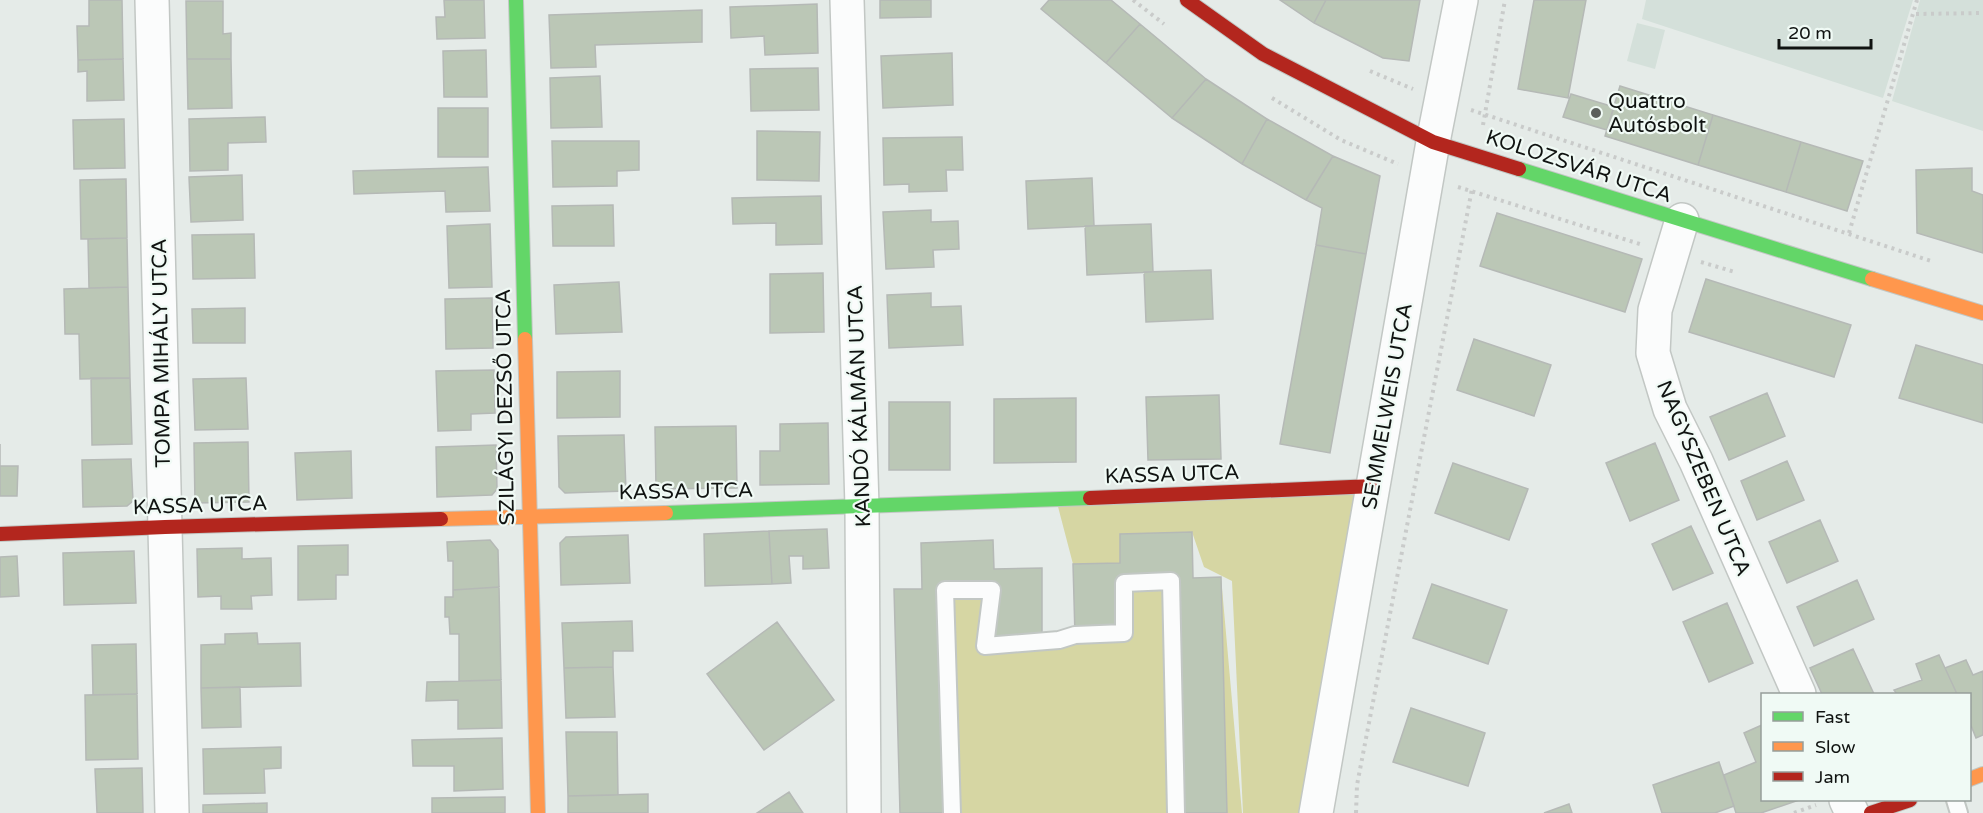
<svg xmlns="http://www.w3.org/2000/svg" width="1983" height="813" viewBox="0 0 1983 813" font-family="'Varela Round',sans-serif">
	<rect width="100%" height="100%" fill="#e5ebe8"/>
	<path fill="#d4e0da" d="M1646 0H1913L1883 98 1642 19Z
		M1920 0H1983V131L1892 101Z
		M1637 23 1665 30 1655 69 1627 61Z"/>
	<path fill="#d6d6a3" d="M1374 486 1316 813H1243L1232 581 1204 567 1192 532 1121 534 1120 563 1073 564 1056 499Z
		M1221 577 1242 813H1227Z
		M1171 581 1176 813H952L945 590H992L985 645 1124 633V583Z"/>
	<path fill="#bbc7b6" stroke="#b5b9b6" stroke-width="1.5" d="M89 0H122L123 59 78 60 77 26H89Z
		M444 0H484L485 38 437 39 436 17H445Z
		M880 0H931V17L880 18Z
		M1049 0H1111L1140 24 1106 63 1041 9Z
		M1280 0H1326L1314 23Z
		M1326 0H1420L1409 61 1383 58 1314 23Z
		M1534 0H1586L1568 98 1518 89Z
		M186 1H223V34L231 33V59H187Z
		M817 4 818 53 765 55 764 36 731 38 730 7Z
		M702 10V42L595 45 596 67 551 68 549 15Z
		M1140 24 1206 79 1172 118 1106 63Z
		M486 50 487 97H444L443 51Z
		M952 53 953 105 883 108 881 56Z
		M123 59 124 100 87 101V71L78 72V60Z
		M187 59H231L232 108 188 109Z
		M818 68 819 110 751 111 750 69Z
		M600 76 602 127 551 128 550 78Z
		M1206 79 1267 119 1242 164 1172 118Z
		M1620 86 1713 115 1698 165 1605 136Z
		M1571 94 1614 107 1607 130 1563 117Z
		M438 108H488V157H438Z
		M1713 115 1801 142 1786 192 1698 165Z
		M265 117 266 142 228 143V170L190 171 189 119Z
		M124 119 125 168 74 169 73 120Z
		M1267 119 1333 156 1306 200 1242 164Z
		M757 131 820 132 819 181 757 180Z
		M962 137 963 170H946L947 191 909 192V184L884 185 883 138Z
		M552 141H639V170L617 171V186L553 187Z
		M1801 142 1863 161 1847 211 1786 192Z
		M1333 156 1380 176 1366 254 1316 245 1322 208 1306 200Z
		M488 167 490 211 446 212 445 191 354 194 353 171Z
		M1972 168V191L1983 195V253L1917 233 1916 170Z
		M242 175 243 220 191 222 189 177Z
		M1092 178 1094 226 1028 229 1026 181Z
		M126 179 127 238 81 239 80 180Z
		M821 196 822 244 776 245V223L733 224 732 198Z
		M613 205 614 246H553L552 206Z
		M931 210V222L958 221 959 249 933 250 934 267 886 269 883 212Z
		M1497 213 1642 259 1625 312 1480 266Z
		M490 224 492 287 449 288 447 226Z
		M1151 224 1153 272 1087 275 1085 226Z
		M254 234 255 278 193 279 192 235Z
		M127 238 128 287 89 288 88 239Z
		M1316 245 1366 254 1330 453 1280 444Z
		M1211 270 1213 319 1146 322 1144 272Z
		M823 273 824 332 770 333V274Z
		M1706 279 1851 325 1834 377 1689 332Z
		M619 282 622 332 556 334 554 285Z
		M128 287 130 378 80 379 79 334H65L64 289Z
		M931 293V307L961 306 963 345 889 348 887 295Z
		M492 298 493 348 446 349 445 299Z
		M245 308V343H193L192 309Z
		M1474 339 1551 365 1534 416 1457 390Z
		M1916 345 1983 365V423L1899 398Z
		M494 370 495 413 471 414V430L438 431 436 371Z
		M620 371V417L557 418V372Z
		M91 378H130L132 444 92 445Z
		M246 378 248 429 195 430 193 379Z
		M1767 393 1785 436 1729 460 1710 417Z
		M1219 395 1221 459 1148 460 1146 397Z
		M1076 398V462L994 463V399Z
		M889 402H950V470H889Z
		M828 423 829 484 760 485V451H780V424Z
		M736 426 737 488 656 489 655 427Z
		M624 435 626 491 565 493 559 487 558 436Z
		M248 442 249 502 195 503 194 443Z
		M1655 443 1679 500 1630 521 1606 463Z
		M0 444V466H18L17 496H0Z
		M496 445 497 489 492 495 437 497 436 447Z
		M351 451 352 498 297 500 295 453Z
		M131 459 133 501 127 506 83 507 82 460Z
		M1787 461 1804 500 1757 520 1741 481Z
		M1453 463 1528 489 1509 540 1435 513Z
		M1820 520 1838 561 1787 583 1769 542Z
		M1691 526 1713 573 1673 590 1652 544Z
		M827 529 829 568 803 569V556H789L791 583 772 584 769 531Z
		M769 531 772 584 705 586 704 534Z
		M1192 532 1193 578 1221 577 1227 813H1176L1171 581 1124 583V633L1075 635 1073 564 1120 563V534Z
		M628 535 630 583 561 585 560 543 566 537Z
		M490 540 498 550 499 587 453 590V561H448L447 542Z
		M993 540 994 569 1042 568V641H993L992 590H945L952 813H900L894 589H922L921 543Z
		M348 545V575H336V599L298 600V546Z
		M242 548V559L271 558 272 595 251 596 252 609H221V596L198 597 197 549Z
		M134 551 136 603 64 605 63 553Z
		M17 556 19 596 0 597V557Z
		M1857 580 1874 619 1814 646 1797 607Z
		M1432 584 1507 610 1488 664 1413 638Z
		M499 587 501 680 459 681V634H450L449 617H445V597H453V590Z
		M1727 603 1753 663 1709 682 1683 622Z
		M632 621 633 651H613V667L564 668 562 623Z
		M777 622 834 700 764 750 707 674Z
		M257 633 258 644 300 643 301 686 201 688V645L225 644V634Z
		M136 644 137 694 93 695 92 645Z
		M1853 649 1874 694H1822L1810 668Z
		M1939 655 1957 694H1897L1894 690 1922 680 1916 664Z
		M1966 660 1973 675 1983 671V735L1976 738 1970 723V694H1957L1945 668Z
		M613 667 615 717 566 718 564 668Z
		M501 680 502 728 458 729V700L426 701 427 682Z
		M240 687 241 727 202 728 201 688Z
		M137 694 138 759 86 760 85 695Z
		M1411 708 1485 733 1468 786 1393 762Z
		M1762 725V800H1799L1761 813H1736L1724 775 1756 762 1744 733Z
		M566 732H617L618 795 568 796Z
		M502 738 503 789 454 791V766H413L412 740Z
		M281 747V768L264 769 265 793 204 794 203 749Z
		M1719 762 1734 806 1715 813H1662L1653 785Z
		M142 768 143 813H97L95 769Z
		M789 792 803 813H757Z
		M648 794V813H568V796Z
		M505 797V813H432V798Z
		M267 803V813H203V805Z
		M1569 804 1572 813H1544Z"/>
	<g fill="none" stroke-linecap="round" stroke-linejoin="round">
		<g stroke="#c2c7c4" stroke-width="20">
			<path id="lane" d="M1955 800 1959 813
				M952 813 945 590H992L985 646 1059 640 1075 635 1124 633V583L1171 581 1176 813"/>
		</g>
		<g stroke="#c2c7c4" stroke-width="36">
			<path id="street" d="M152 0 172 813
				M847 0 862 507 864 813
				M1682 220 1655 310 1653 353 1670 409 1696 461 1799 694
				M1846 800 1852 813
				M1316 813 1433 142 1461 0"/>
		</g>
		<g stroke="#c2c7c4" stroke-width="16">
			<path id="fast" d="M516 0 525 339
				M1519 169 1872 279
				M666 513 1090 498"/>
		</g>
		<g stroke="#c2c7c4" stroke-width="16">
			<path id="slow" d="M1872 279 1983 313
				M525 339 538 813
				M441 519 666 513
				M1970 779 1983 774"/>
		</g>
		<g stroke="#c2c7c4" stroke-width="16">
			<path id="jam" d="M1187 0 1263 54 1433 142 1519 169
				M1090 498 1374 486
				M0 534 165 527 441 519
				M1871 813 1910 800"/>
		</g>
		<path stroke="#c9cbca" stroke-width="4" stroke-dasharray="3 4.5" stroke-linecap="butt" d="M1133 0 1164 24
			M1916 14 1983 13
			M1370 71 1413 89
			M1272 98 1341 140 1398 164
			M1471 110 1931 261
			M1483 125 1505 0
			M1458 187 1643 245
			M1849 233 1917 0
			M1701 262 1735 272
			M1356 813 1357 785 1472 189
			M1794 813 1816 805"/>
		<use href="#lane" stroke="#fbfcfc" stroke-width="16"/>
		<use href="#street" stroke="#fbfcfc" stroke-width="33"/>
		<use href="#fast" stroke="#63d668" stroke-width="14"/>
		<use href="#slow" stroke="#ff974d" stroke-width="14"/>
		<use href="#jam" stroke="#b3261e" stroke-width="14"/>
	</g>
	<circle fill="#5b5f5c" stroke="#f0faf5" stroke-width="2" cx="1596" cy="113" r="6"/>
	<g text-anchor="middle" stroke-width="4.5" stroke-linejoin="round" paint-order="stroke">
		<g font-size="21" fill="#101311" stroke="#f0faf5" text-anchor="start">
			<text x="1608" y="108">Quattro<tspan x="1608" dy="24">Autósbolt</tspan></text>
		</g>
		<g font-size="21" fill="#101311" stroke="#f0faf5">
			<text transform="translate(1579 166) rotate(18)" y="7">KOLOZSVÁR UTCA</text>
			<text transform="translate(161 353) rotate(-91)" y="7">TOMPA MIHÁLY UTCA</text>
			<text transform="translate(859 406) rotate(-92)" y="7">KANDÓ KÁLMÁN UTCA</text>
			<text transform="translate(1387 406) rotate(-80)" y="7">SEMMELWEIS UTCA</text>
			<text transform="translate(505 407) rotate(-91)" y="7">SZILÁGYI DEZSŐ UTCA</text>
			<text transform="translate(1172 474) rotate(-2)" y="7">KASSA UTCA</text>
			<text transform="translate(1704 478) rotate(67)" y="7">NAGYSZEBEN UTCA</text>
			<text transform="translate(686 491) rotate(-1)" y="7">KASSA UTCA</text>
			<text transform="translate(200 505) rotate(-2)" y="7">KASSA UTCA</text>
		</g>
	</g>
	<rect x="1761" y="693" width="210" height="108" fill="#f0faf5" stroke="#969e9a" stroke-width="1.5"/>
	<rect x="1773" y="712" width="30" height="9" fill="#63d668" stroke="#969e9a" stroke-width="1.5"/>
	<text x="1815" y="723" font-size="18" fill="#101311">Fast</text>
	<rect x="1773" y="742" width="30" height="9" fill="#ff974d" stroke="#969e9a" stroke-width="1.5"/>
	<text x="1815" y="753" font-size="18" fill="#101311">Slow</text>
	<rect x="1773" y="772" width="30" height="9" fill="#b3261e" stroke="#969e9a" stroke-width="1.5"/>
	<text x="1815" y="783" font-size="18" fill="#101311">Jam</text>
	<path d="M1779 39v9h92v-9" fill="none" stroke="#101311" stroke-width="3"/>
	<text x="1788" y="39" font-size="18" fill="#101311" stroke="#f0faf5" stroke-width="4.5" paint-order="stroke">20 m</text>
</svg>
